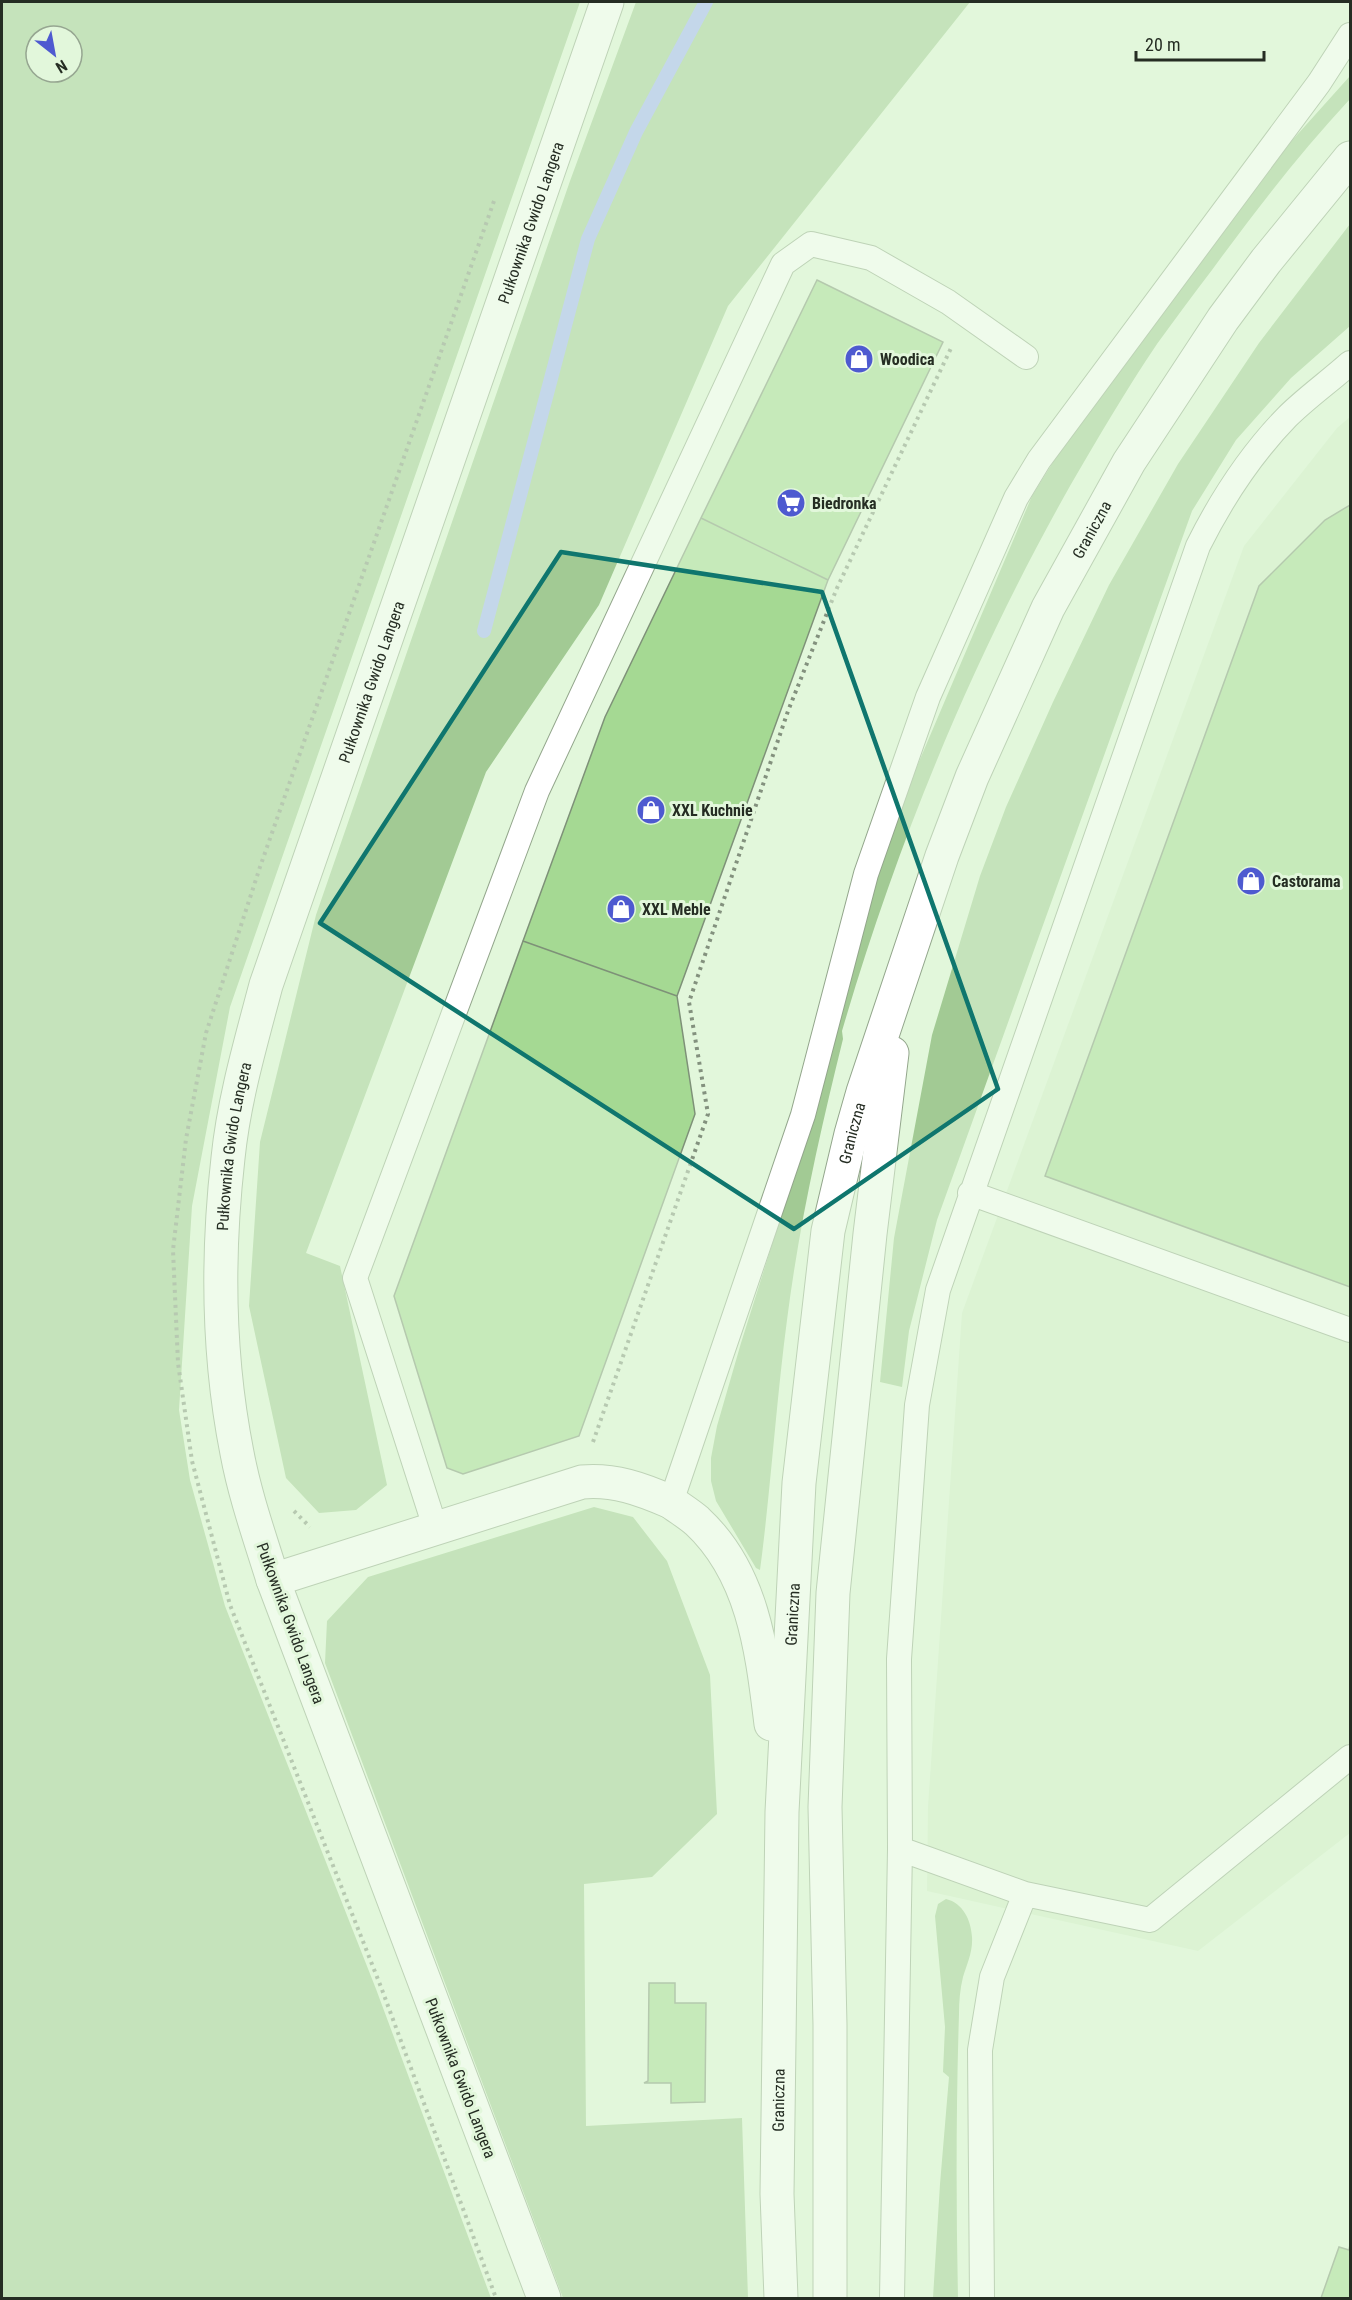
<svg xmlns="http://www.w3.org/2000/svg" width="1352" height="2300" viewBox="0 0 1352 2300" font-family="'Roboto Condensed',sans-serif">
	<rect width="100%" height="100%" fill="#e2f7db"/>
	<path fill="#d4edcb" d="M1350 417V1833L1198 1951 927 1891 928 1807 962 1313 1244 546 1337 428Z"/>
	<path fill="#a2ca94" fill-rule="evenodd" d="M2 2H580L230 1007 192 1206 179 1410 190 1480 225 1606 376 1989 491 2298H2ZM36 36H72V72H36Z
		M636 2H970L728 306 599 605 486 772 306 1253 340 1266 387 1485 356 1510 319 1513 286 1478 249 1306 260 1142 316 915 570 181Z
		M1350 76V99C1300 153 1255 211 1212 270 1193 295 1175 319 1157 344 1126 390 1098 438 1070 486 972 660 898 840 842 1031L843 1039C820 1132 799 1225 787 1320 776 1403 771 1487 760 1570L756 1568 716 1501 711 1481V1458L717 1426 741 1343 805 1140 876 881 915 771 1032 496 1065 443 1279 155Z
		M1350 224V326L1291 378 1236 440 1192 511 937 1220 909 1331 902 1387 880 1382 894 1238 932 1035 980 876 1006 807 1053 702 1109 585 1178 464 1259 343Z
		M594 1507 633 1517 667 1561 710 1675 717 1814 652 1877 584 1884 586 2126 742 2118 748 2298H563L325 1663 327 1621 368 1577Z
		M946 1899C963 1903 971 1920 972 1937 973 1951 967 1964 963 1977 960 1989 959 2001 959 2014 956 2108 956 2204 958 2298H933L940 2184 949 2077 943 2072 945 2027 935 1916 938 1904Z"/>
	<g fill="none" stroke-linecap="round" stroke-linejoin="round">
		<path stroke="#a0b0fc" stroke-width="14" d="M484 631 588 239 636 132 706 2"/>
	</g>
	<path fill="#a5d993" stroke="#7e9178" stroke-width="1.5" d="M817 280 943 342 828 580 701 518Z
		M1350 505V1287L1045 1176 1259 586 1325 520Z
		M701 518 828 580 677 996 523 941 605 717Z
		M523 941 677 996 695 1114 579 1436 463 1474 447 1468 394 1296Z
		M649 1983H675V2003H706L705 2102 671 2103V2083H644L648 2081Z
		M1350 2245V2298H1321L1339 2247 1349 2250Z"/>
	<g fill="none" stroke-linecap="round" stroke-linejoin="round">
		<g stroke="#93a68c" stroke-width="26">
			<path id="lane" d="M970 1193 1350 1330
				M671 1502 803 1115 866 874 928 697 1016 498 1039 460 1319 83 1350 35
				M435 1527 355 1278 537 791 783 264 811 244 871 258 948 302 1026 357
				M900 1849 1025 1894 1150 1920 1350 1757
				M892 2298 900 1849 899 1659 917 1405 938 1290 1198 546C1221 500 1250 455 1287 417 1306 398 1330 381 1350 363
				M982 2298 980 2050 992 1977 1025 1894"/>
		</g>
		<g stroke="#93a68c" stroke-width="35">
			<g id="secondary">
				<path d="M273 1580 582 1482C614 1479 641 1489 671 1502"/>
				<path id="s1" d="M544 2298 273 1580C260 1538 245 1496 237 1453 218 1357 217 1255 228 1158 234 1099 251 1042 266 985L607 2"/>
			</g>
		</g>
		<g stroke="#93a68c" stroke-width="35">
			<g id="highway">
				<path d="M671 1502C679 1508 689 1514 697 1521 754 1574 762 1652 771 1724"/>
				<path id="s2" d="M781 2298 777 2194 782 1812 799 1483 828 1231 851 1134 863 1092 942 856 972 777 1048 608 1129 462 1223 319 1266 261 1350 158"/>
				<path d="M830 2298V2025L825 1807 833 1593 870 1234 892 1053"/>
			</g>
		</g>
		<path stroke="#83917e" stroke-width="4" stroke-dasharray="3 4.5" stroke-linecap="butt" d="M494 201 260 867 206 1033 186 1139 173 1250 178 1363 192 1461 230 1605 381 1987 496 2298
			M593 1442 708 1114 689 1002 788 711 837 588 952 346
			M294 1511 310 1527"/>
		<use href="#lane" stroke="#fff" stroke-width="24"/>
		<use href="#secondary" stroke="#fff" stroke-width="33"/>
		<use href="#highway" stroke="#fff" stroke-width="33"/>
	</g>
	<path d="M0 0H1352V2300H0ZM561 552 822 592 998 1089 794 1229 320 923Z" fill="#e2f7db" fill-opacity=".55" fill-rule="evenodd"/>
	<path fill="none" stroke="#0f766e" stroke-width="4.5" stroke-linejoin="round" d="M561 552 822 592 998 1089 794 1229 320 923Z"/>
	<defs>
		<g id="shop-disc" transform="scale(1.5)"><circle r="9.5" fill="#4e5ad0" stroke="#e2f7db"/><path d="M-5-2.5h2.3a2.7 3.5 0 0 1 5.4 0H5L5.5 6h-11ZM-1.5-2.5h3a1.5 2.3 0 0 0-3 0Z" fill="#fff"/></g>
		<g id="supermarket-disc" transform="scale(1.5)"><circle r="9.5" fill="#4e5ad0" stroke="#e2f7db"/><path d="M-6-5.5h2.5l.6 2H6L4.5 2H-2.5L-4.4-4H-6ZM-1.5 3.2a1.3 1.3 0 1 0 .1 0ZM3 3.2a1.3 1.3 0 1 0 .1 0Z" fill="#fff"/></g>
	</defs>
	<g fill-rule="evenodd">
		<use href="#shop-disc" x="859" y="359"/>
		<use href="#supermarket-disc" x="791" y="503"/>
		<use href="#shop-disc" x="651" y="810"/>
		<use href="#shop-disc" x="1251" y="881"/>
		<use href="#shop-disc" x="621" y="909"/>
	</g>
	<g text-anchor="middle" stroke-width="6" stroke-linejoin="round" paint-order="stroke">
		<g font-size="16" fill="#252d23" stroke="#e2f7db">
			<text dy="6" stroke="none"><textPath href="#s1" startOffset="2180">Pułkownika Gwido Langera</textPath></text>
			<text dy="6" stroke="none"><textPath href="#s2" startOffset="1821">Graniczna</textPath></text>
			<text dy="6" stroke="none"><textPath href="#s1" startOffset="1694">Pułkownika Gwido Langera</textPath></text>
			<text dy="6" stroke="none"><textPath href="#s2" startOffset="1170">Graniczna</textPath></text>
			<text dy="6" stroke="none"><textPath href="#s1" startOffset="1208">Pułkownika Gwido Langera</textPath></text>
			<text dy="6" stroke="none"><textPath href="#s2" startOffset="684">Graniczna</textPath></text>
			<text transform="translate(291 1623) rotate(70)" y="6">Pułkownika Gwido Langera</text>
			<text transform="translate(461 2078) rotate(69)" y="6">Pułkownika Gwido Langera</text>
			<text dy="6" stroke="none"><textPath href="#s2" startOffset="198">Graniczna</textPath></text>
		</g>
		<g font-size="16" font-weight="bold" fill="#252d23" stroke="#e2f7db" text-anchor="start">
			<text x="880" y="365">Woodica</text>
			<text x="812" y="509">Biedronka</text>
			<text x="672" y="816">XXL Kuchnie</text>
			<text x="1272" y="887">Castorama</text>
			<text x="642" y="915">XXL Meble</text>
		</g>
	</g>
	<rect width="1352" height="2300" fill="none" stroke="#252d23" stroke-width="6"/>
	<g transform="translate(54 54) rotate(149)"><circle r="28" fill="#e2f7db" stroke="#96a691" stroke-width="1.5"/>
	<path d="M0-4.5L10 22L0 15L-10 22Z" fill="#4e5ad0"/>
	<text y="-9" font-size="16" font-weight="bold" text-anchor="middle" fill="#252d23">N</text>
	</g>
	<path d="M1136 51v9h128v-9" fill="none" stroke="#252d23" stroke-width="3"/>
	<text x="1145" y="51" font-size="18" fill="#252d23" stroke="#e2f7db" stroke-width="4.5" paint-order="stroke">20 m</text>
</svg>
